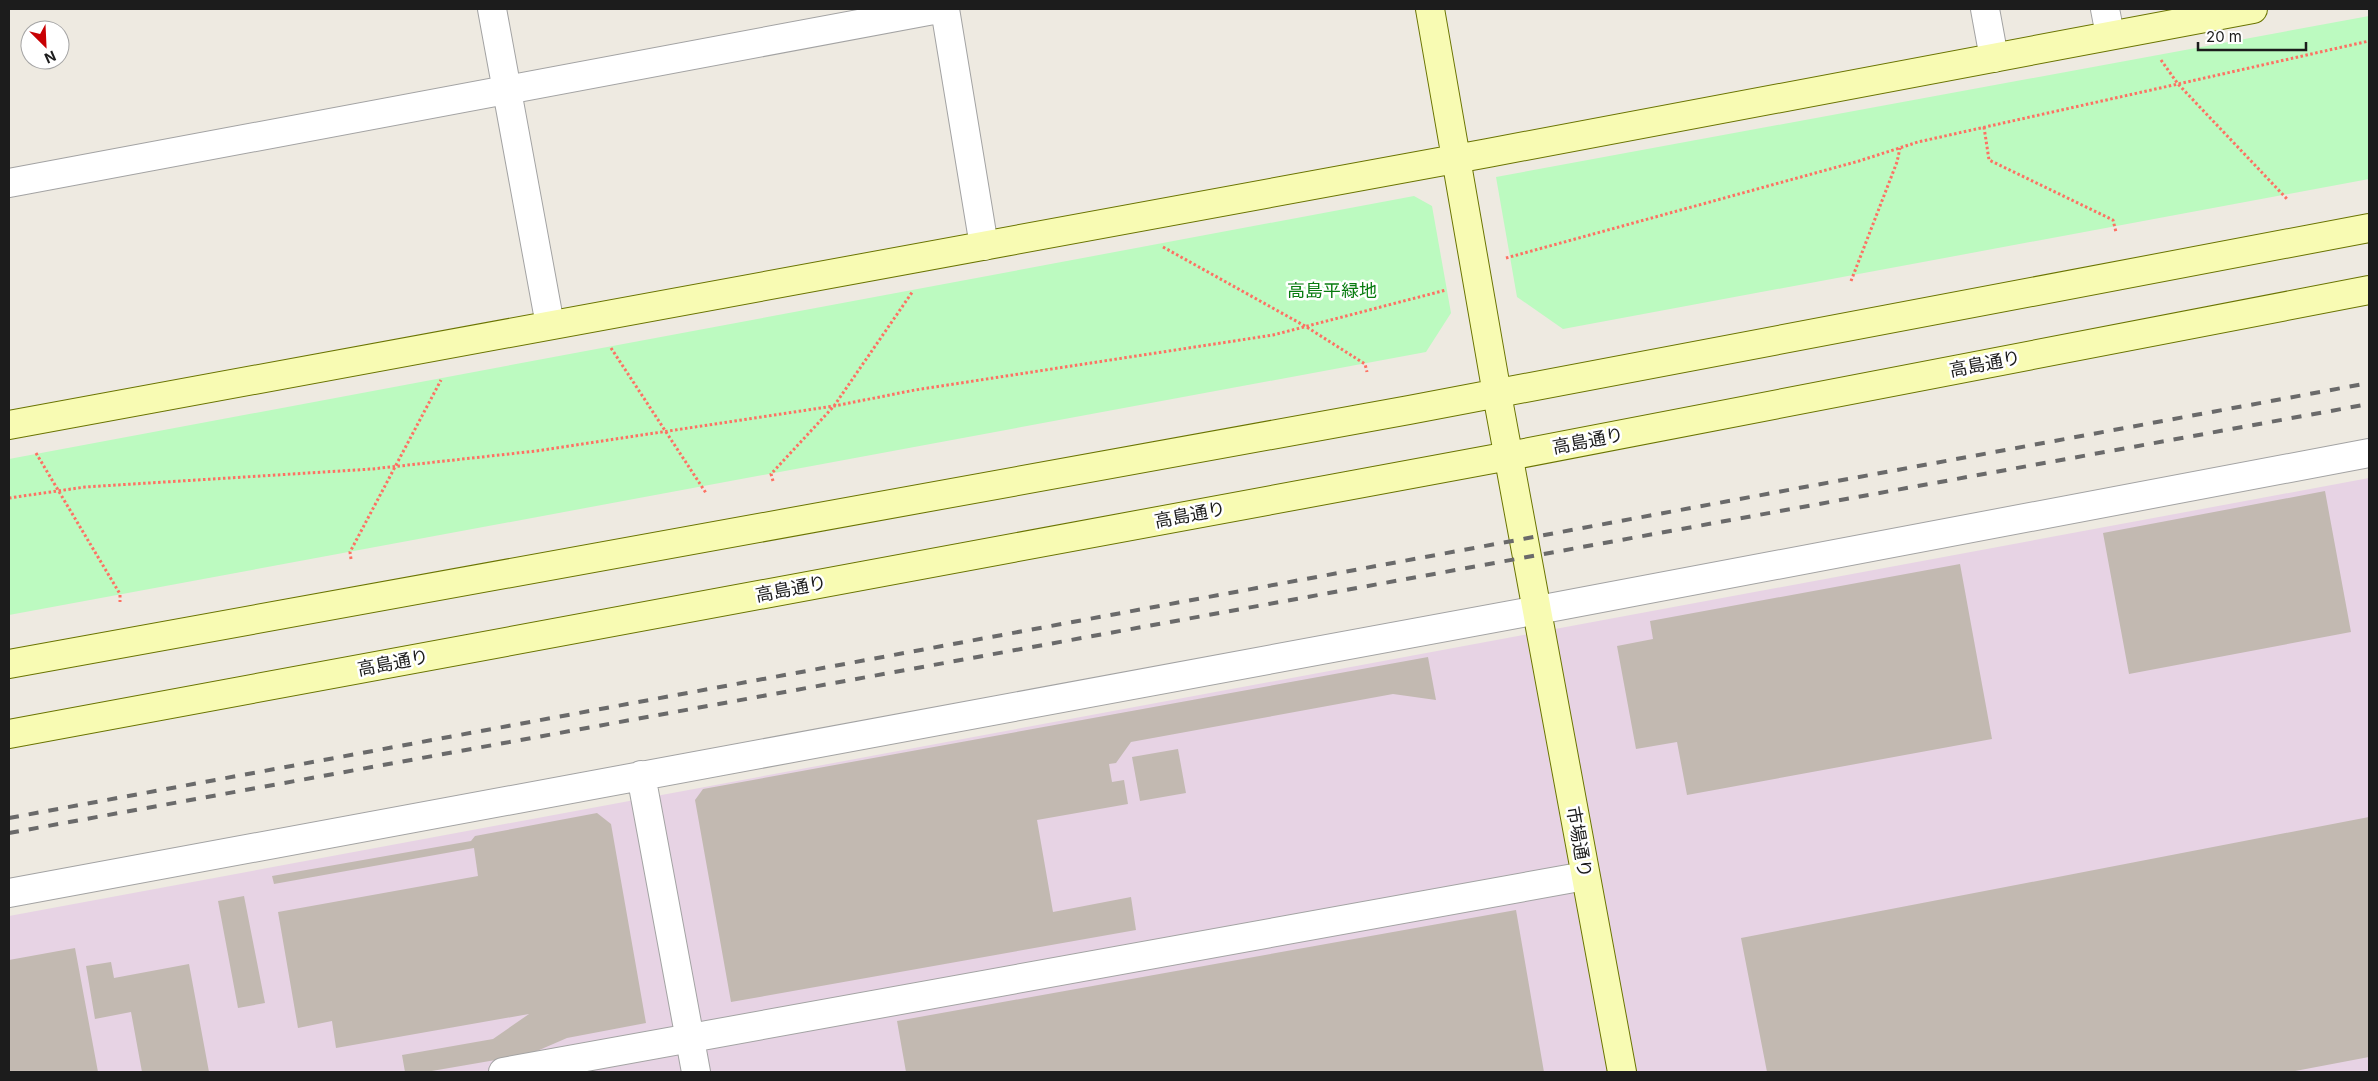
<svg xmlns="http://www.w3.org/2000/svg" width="2378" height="1081" viewBox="0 0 2378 1081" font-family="Inter,'Noto Sans JP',sans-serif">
	<rect width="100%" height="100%" fill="#eeeae1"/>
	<path fill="#e7d3e4" d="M2369 478V1072H9V916Z"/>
	<path fill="#bcfac0" d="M2369 16V179L1563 329 1517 297 1496 177Z
		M1414 196 1432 206 1451 313 1426 352 9 615V459Z"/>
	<path fill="#c2b9b1" d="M2325 491 2351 632 2129 674 2103 533Z
		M1960 564 1992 739 1687 795 1677 742 1636 749 1617 646 1653 639 1650 621Z
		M1428 657 1436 700 1393 694 1131 742 1116 763 1109 764 1112 782 1124 780 1128 804 1037 820 1053 912 1131 897 1136 930 731 1002 695 800 703 789Z
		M1178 749 1186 793 1140 801 1132 757Z
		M597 813 611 824 646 1023 567 1038 530 1054 426 1072H405L402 1055 493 1039 529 1014 336 1048 332 1021 298 1028 278 912 478 876 474 848 274 884 272 876 471 841 475 836Z
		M2369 817V1057L2290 1072H1767L1741 938Z
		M244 896 265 1003 238 1008 218 901Z
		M1516 910 1544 1072H906L897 1021Z
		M75 948 98 1072H9V960Z
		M111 962 114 978 189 964 209 1072H142L131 1012 95 1019 86 966Z"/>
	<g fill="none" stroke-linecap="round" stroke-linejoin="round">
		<g stroke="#a3a3a3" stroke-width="30">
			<path id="street" d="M492 9 550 325
				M945 9 984 246
				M1985 9 1994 58
				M2105 9 2110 35
				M9 183 939 9
				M641 775 696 1072
				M9 893 1538 610 2369 453
				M503 1072 1585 876"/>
		</g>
		<g stroke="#6a7402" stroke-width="30">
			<path id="secondary" d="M1430 9 1497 394 1622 1072
				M9 425 1488 153 2253 9
				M9 664 1409 410 2369 228
				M9 734 1509 456 2369 290"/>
		</g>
		<path stroke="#fd7163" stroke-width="3" stroke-dasharray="2.5 2.5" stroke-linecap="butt" d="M2161 60 2178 84 2369 41
			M1984 127 1989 160 2113 220 2116 232
			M1163 247 1305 326 1365 364 1367 372
			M1506 258 1859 161 1918 142 2178 84 2288 200
			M1851 281 1897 162 1900 148
			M611 348 706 493
			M36 453 120 594V602
			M773 481 771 474 834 406 913 291
			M9 498 85 487 372 469 536 451 834 406 915 390 1273 335 1446 290
			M351 559 350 552 441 380"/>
		<use href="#street" stroke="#fff" stroke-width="28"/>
		<use href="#secondary" stroke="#f8fbb3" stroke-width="28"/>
		<path stroke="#6a6a6a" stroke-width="4" stroke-dasharray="10 10" stroke-linecap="butt" d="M9 818 2369 383
			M9 833 2369 404"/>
	</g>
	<g text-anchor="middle" stroke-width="5" stroke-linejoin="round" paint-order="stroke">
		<g font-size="18" fill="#087c10" stroke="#fff">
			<text x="1332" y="297">高島平緑地</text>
		</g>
		<g font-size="18" fill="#1c1c1c" stroke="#fff">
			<text transform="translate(1985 364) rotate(-11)" y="6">高島通り</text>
			<text transform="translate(1588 441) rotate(-11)" y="6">高島通り</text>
			<text transform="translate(1190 515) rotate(-11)" y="6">高島通り</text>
			<text transform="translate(791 589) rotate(-11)" y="6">高島通り</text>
			<text transform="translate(393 663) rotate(-11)" y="6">高島通り</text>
			<text transform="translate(1579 842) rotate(80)" y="6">市場通り</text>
		</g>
	</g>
	<rect width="2378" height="1081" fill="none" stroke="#1c1c1c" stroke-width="20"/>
	<g transform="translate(45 45) rotate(156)"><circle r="24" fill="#ffffff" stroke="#a4a4a4"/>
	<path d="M0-4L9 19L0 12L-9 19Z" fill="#c80003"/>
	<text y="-8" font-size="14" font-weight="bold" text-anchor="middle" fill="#1c1c1c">N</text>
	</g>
	<path d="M2198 42v8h108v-8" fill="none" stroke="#1c1c1c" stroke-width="2.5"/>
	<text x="2206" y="42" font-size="15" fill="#1c1c1c" stroke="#ffffff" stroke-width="4" paint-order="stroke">20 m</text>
</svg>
